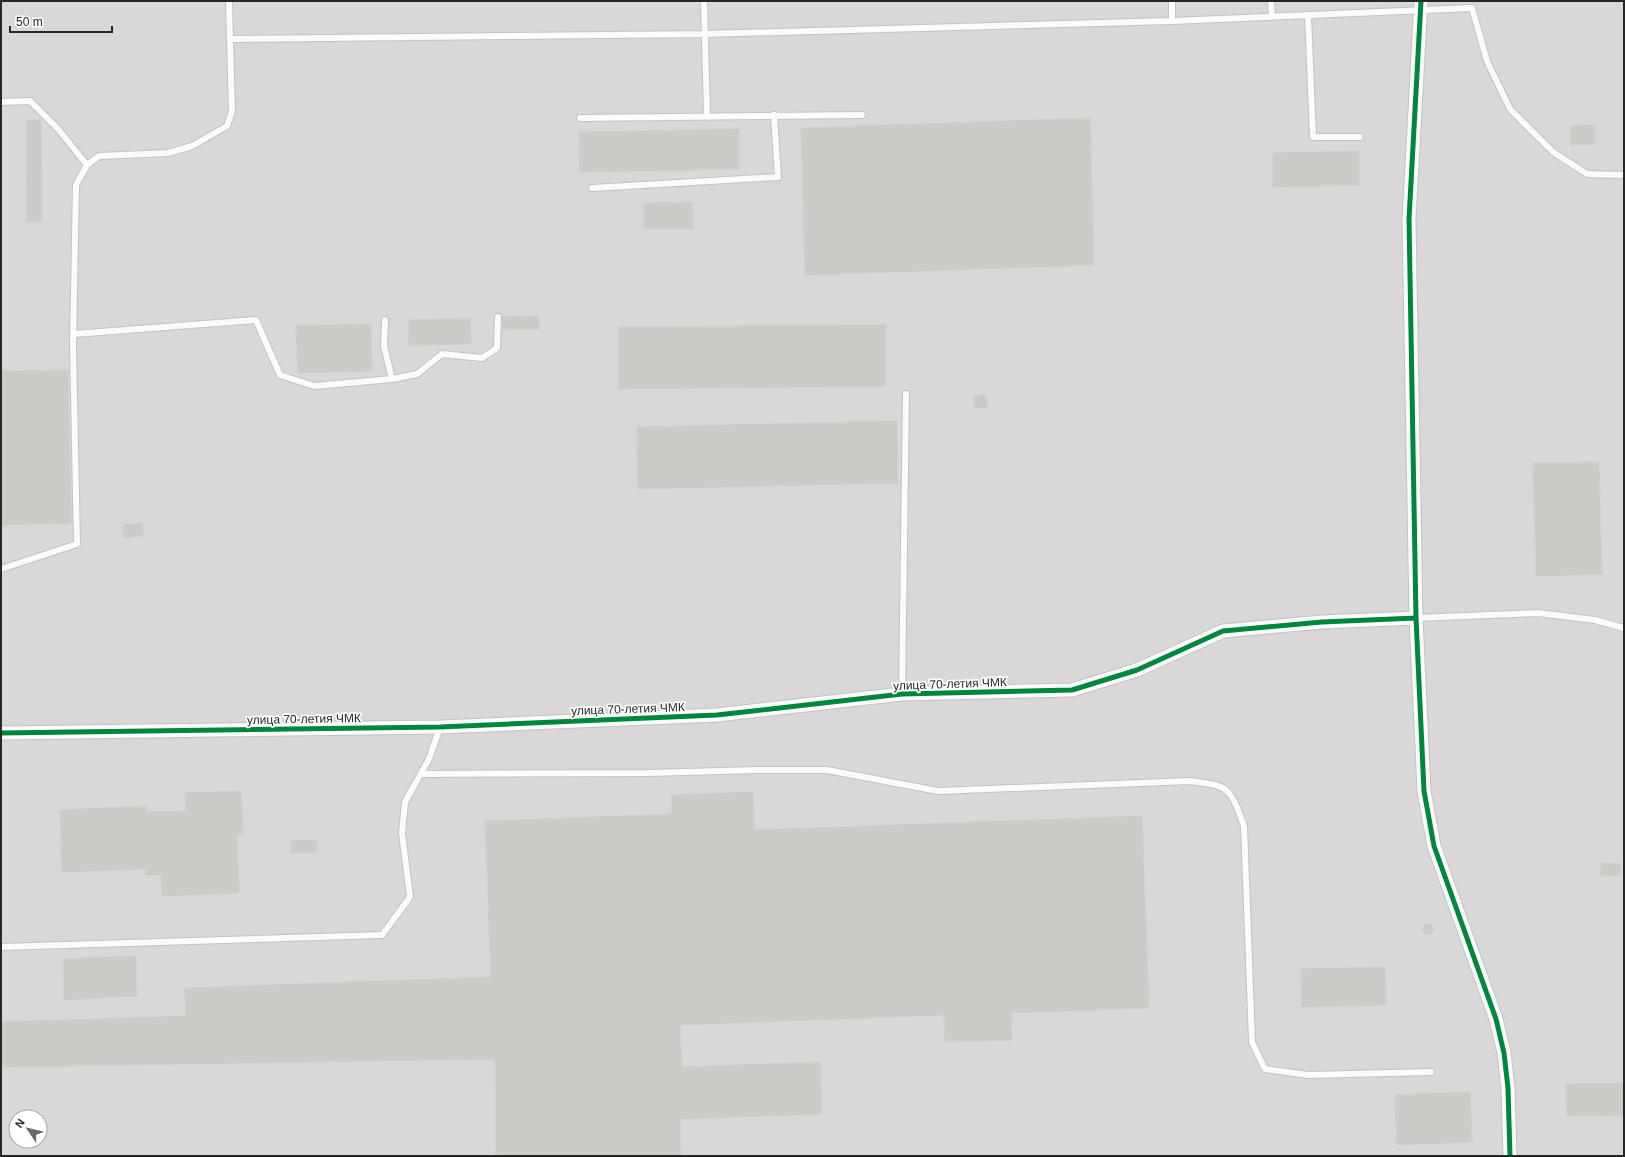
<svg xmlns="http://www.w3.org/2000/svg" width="1625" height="1157" viewBox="0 0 1625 1157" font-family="Arial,sans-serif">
	<rect width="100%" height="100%" fill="#e6e3de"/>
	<path fill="#dad7d9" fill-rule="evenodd" d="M1 1H1624V1156H1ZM16 1117H40V1141H16Z"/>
	<path fill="#cccbc7" stroke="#d1ceca" d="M1090 118 1094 265 805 275 801 128Z
		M26 120H41L42 222H27Z
		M1595 125V144L1571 145 1570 126Z
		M739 129V169L580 172 579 132Z
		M1359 151V185L1273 187V153Z
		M692 202 693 229H644V203Z
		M538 316 539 329 503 330 502 317Z
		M470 318 471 344 409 346 408 320Z
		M371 324 372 371 298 373 296 326Z
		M886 325V386L618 389V327Z
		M68 370 71 523 1 525V371Z
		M986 394 987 407 975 408 974 396Z
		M897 421 898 483 638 489 637 427Z
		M1599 462 1602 574 1536 576 1533 463Z
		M142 523 143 536 124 538 123 525Z
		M241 791 243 835H237L239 893 162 896 161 875H146V869L62 872 60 810 146 806V812L186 811 185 793Z
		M753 792 754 830 1142 816 1149 1008 1011 1013 1012 1040 945 1042 944 1015 680 1025 682 1067 820 1062 822 1114 680 1119 681 1156H496L495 1059 1 1067V1022L186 1016 185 988 491 977 485 821 672 814 671 795Z
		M316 840V853H291V841Z
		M1601 863 1620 864V876H1601Z
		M1422.5 929a5.5 5.5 0 1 1 11 0a5.5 5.5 0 1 1-11 0Z
		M136 956 137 996 64 1000 63 959Z
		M1385 967 1386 1005 1302 1007 1301 969Z
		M1624 1083V1115L1567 1116 1566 1084Z
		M1470 1092 1472 1142 1397 1145 1395 1095Z"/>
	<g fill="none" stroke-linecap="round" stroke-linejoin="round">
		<g stroke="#c4c2c3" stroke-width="8">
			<path id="service" d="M229 1 230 39
				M704 1 707 116
				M1172 1V21
				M1271 1 1272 17
				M1308 15 1313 137H1360
				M1 102 30 101 59 130 87 165 99 156 168 153 192 146 227 126 232 111 230 39 705 34 1172 21 1472 8 1487 61 1510 109 1553 152 1587 174 1624 175
				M580 118 862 115
				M592 188 778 177 774 115
				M385 320 384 346 392 379
				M74 334 256 320 280 375 314 386 392 379 417 374 442 354 482 358 497 348 498 317
				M1 569 77 544 73 346 76 185 87 165
				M1416 618 1538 613 1595 620 1624 628
				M902 694 906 394
				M422 774 648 773 757 770H827L938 791 1190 781C1201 783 1220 783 1228 792 1236 800 1240 816 1244 826L1252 1042 1265 1069 1308 1075 1431 1072
				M1 947 382 935 410 897 402 833 405 802 429 759 440 727"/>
		</g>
		<g stroke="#c4c2c3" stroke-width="15">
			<path id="minor" d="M1421 1 1409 219 1416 618 1424 791 1434 846 1496 1019 1504 1053 1508 1088 1510 1156
				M1 733 440 727 717 715 902 694 1072 690 1137 670 1223 631 1322 622 1416 618"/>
		</g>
		<use href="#service" stroke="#fbfbfa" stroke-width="6"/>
		<use href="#minor" stroke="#fbfbfa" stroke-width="13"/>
		<g stroke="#fff" stroke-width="8">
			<path id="cycleway" d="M1421 1 1409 219 1416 618 1424 791 1434 846 1496 1019 1504 1053 1508 1088 1510 1156
				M1 733 440 727 717 715 902 694 1072 690 1137 670 1223 631 1322 622 1416 618"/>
		</g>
		<use href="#cycleway" stroke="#00873e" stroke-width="5"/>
	</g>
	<g text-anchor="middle" stroke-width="3.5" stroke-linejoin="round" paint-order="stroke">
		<g font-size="12" fill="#272727" stroke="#fff">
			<text transform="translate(950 684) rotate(-2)" y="4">улица 70-летия ЧМК</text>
			<text transform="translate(628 709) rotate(-2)" y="4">улица 70-летия ЧМК</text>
			<text transform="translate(304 719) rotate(-1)" y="4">улица 70-летия ЧМК</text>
		</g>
	</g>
	<rect width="1625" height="1157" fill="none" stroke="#272727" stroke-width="4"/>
	<g transform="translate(28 1129) rotate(305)"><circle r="19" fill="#ffffff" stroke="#a9a9a9"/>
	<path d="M0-3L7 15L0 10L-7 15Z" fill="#6a6967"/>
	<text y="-6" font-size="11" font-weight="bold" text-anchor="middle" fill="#272727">N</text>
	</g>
	<path d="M10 26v6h102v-6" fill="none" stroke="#272727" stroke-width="2"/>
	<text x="16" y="26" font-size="12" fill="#272727" stroke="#ffffff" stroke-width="3" paint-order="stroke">50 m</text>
</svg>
